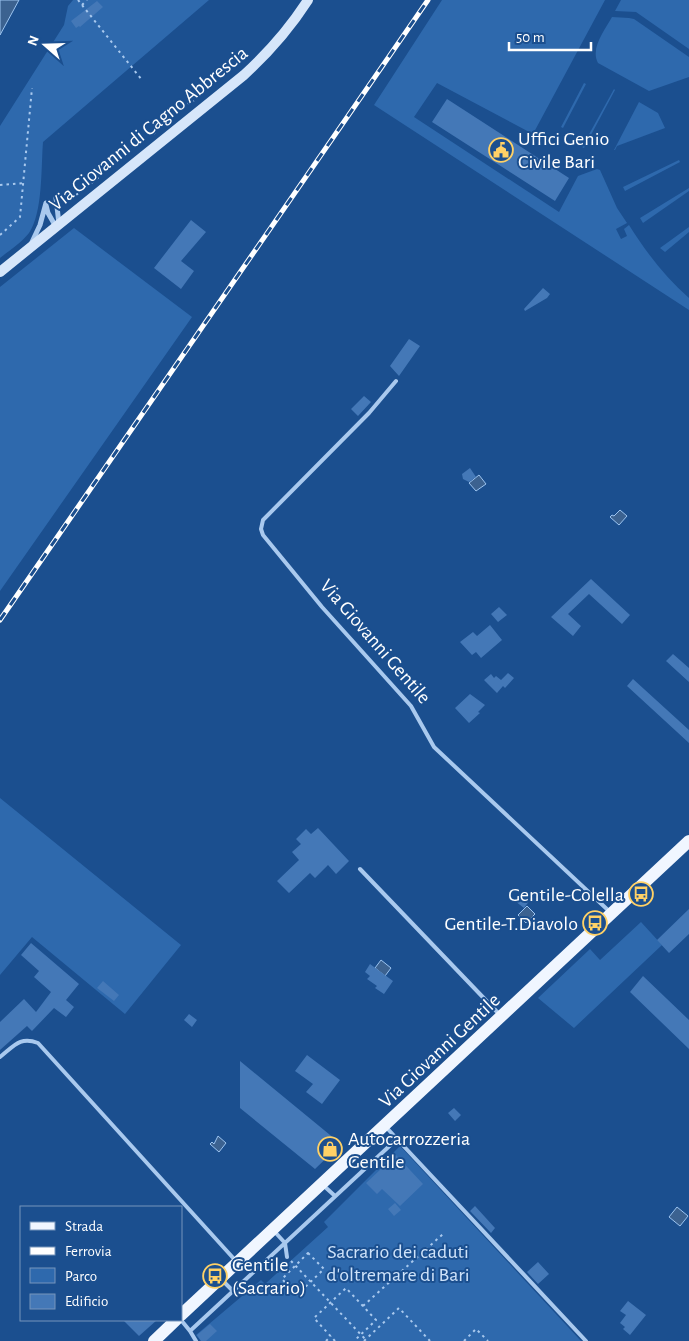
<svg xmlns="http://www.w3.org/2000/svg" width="689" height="1341" viewBox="0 0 689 1341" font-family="'Alegreya Sans',sans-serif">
	<rect width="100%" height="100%" fill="#1b4f8f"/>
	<path fill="#2e69ad" d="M73 0H209L43 142C41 167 43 213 29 233 21 243 10 250 0 258V126L64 25 68 6Z
		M442 0H605L533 134 437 83 414 117 559 212 578 176 597 169 600 170 617 208 627 223 616 229 621 239 627 236 624 229 629 225C646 252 665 277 689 298V310L374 105Z
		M621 0H689V49L636 12 615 11Z
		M612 17 629 18 634 19 689 57V77L649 91 598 63C590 48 605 30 612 17Z
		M584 83 586 84 563 128 561 127Z
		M614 89 615 90 584 148 582 147Z
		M639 102 658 113 665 128 617 146 615 150H614Z
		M679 160 680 162 625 191 623 187Z
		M689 188V191L643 223 640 218Z
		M689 227V232L665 252 660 248Z
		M74 228 192 317 0 591V287Z
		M0 798 181 945 125 1014 32 937 0 975Z
		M641 922 662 945 574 1028 538 998 590 949 600 960Z
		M400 1146 581 1341H201L196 1335 261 1280 265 1284 328 1227 324 1222Z"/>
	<path fill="#3c6290" stroke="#9cc4f0" d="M0 0H19L0 35Z
		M479 475 486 484 476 491 469 483Z
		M620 510 627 516 619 525 610 517 612 515 614 516Z
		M527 906 535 914 526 923 518 915Z
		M381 960 391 968 385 976 375 968Z
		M218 1136 226 1143 219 1152 210 1144 212 1142 214 1144Z
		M677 1207 688 1216 680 1226 669 1217Z"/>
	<path fill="#4478b7" d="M97 1 103 7 80 27 79 26 76 28 71 21Z
		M447 99 569 178 555 201 432 122Z
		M191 220 206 232 181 261 194 271 181 289 154 268Z
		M543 288 550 294 547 298 525 311 524 309Z
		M409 339 420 346 399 376 390 366Z
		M364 396 371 402 358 416 351 409Z
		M470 468 476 477 469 482 463 479 462 474Z
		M591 579 630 615 622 624 589 594 568 614 581 626 573 636 551 617Z
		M499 607 507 615 498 622 491 614Z
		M490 625 502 640 481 658 476 652 472 655 460 642 473 632 477 636Z
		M673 654 689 668V682L666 661Z
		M508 673 514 678 505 688 503 686 497 693 484 680 491 674 494 678 496 676 501 680Z
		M633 679 689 730V743L627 686Z
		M470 694 485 705 478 712 480 713 469 723 455 708Z
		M318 828 349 861 336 874 328 865 315 878 310 873 289 893 277 881 299 860 292 852 301 844 296 839 306 829 311 834Z
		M522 894 530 900 524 908 515 901Z
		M689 909V934L669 953 657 940Z
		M31 943 79 984 66 1000 74 1007 66 1017 54 1008 32 1031 27 1026 0 1050V1022L24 999 36 1012 51 992 34 977 39 971 21 955Z
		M370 964 393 981 384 994 375 988 377 986 367 979 370 976 365 972Z
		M643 976 689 1020V1049L630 992Z
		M103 981 119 995 114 1001 97 988Z
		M189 1014 197 1020 192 1027 184 1020Z
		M307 1055 340 1080 322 1104 306 1092 313 1084 295 1071Z
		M240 1061 341 1144 315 1169 240 1108Z
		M454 1108 461 1115 455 1121 448 1113Z
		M396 1155 423 1184 400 1206 382 1189 377 1194 366 1183Z
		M395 1203 401 1210 394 1216 388 1209Z
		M475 1206 495 1228 491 1233 470 1211Z
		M538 1262 549 1274 538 1284 527 1272Z
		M628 1301 646 1315 630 1335 623 1329 625 1327 620 1323 626 1315 620 1311Z
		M123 1320H157L139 1336Z
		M210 1324 217 1331 206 1341H201L197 1335Z"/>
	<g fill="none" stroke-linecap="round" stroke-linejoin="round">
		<path stroke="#a9c9ee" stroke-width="2" stroke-dasharray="2.5 4" stroke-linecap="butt" d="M78 0 142 80
			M82 5 87 0
			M154 134C160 123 182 105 194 101
			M0 185 24 183
			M67 190 64 194 63 197 67 200 73 199
			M76 195 108 170
			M0 235 20 217 32 88
			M308 1253 324 1269 297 1295 282 1279Z
			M291 1261 367 1341
			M363 1306 443 1234
			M326 1341 331 1336
			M335 1341 314 1318 346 1288 376 1320 354 1341
			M364 1341 399 1308 430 1341
			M464 1341 476 1329 488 1341"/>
		<path stroke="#a9c9ee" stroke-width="4" d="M396 381 369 413 263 520 261 529 263 535 322 607 411 706 434 747 610 912
			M360 869 500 1015
			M0 1057C14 1046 20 1036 38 1043L235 1260
			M397 1139 586 1341
			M324 1186 335 1196
			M274 1231 285 1243 287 1257
			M222 1280 233 1291
			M181 1320 190 1331 397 1139 386 1127
			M190 1331 196 1341"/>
		<path stroke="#a9c9ee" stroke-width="5" d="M56 198 59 224
			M46 205 48 213 56 227
			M32 242 40 225 46 203"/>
		<path stroke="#d6e6fa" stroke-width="10" d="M0 272 244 75C268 53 290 28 308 0"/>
		<path stroke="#f0f6ff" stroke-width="12" d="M181 1315 689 841
			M154 1341 176 1320"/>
		<g stroke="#fff" stroke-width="5">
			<path id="rail" d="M0 620 428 0"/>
		</g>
		<use href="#rail" stroke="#1b4f8f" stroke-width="3" stroke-dasharray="9" stroke-linecap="butt"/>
	</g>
	<defs>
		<g id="civic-ring" transform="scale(1.25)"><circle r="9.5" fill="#1b4f8f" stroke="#ffd166" stroke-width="1.5"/><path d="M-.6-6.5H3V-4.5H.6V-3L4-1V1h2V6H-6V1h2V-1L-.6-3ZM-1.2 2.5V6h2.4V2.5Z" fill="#ffd166"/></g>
		<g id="bus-ring" transform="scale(1.25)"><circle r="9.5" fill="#1b4f8f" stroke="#ffd166" stroke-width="1.5"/><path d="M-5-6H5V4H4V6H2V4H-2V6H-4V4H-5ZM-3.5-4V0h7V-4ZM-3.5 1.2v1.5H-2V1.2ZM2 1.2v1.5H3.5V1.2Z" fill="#ffd166"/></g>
		<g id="shop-ring" transform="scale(1.25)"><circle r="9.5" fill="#1b4f8f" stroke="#ffd166" stroke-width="1.5"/><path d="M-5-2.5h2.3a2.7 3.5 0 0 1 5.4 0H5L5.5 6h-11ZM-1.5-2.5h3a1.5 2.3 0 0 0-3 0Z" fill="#ffd166"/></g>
	</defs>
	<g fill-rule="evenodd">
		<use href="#civic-ring" x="501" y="150"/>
		<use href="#bus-ring" x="641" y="894"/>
		<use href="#bus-ring" x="595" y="923"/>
		<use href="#shop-ring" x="330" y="1149"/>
		<use href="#bus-ring" x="215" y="1276"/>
	</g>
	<g text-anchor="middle" stroke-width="4" stroke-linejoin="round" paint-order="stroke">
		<g font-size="20" fill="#fff" stroke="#1b4f8f">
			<text transform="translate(148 128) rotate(-39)" y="7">Via Giovanni di Cagno Abbrescia</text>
			<text transform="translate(376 641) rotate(49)" y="7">Via Giovanni Gentile</text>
			<text transform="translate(439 1050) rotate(-43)" y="7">Via Giovanni Gentile</text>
		</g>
		<g font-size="20" fill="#fff" stroke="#1b4f8f" text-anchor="start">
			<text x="518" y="145">Uffici Genio<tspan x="518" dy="23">Civile Bari</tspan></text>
			<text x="624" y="901" text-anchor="end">Gentile-Colella</text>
			<text x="578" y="930" text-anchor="end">Gentile-T.Diavolo</text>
			<text x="348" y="1145">Autocarrozzeria<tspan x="348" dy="23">Gentile</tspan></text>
			<text x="232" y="1271">Gentile<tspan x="232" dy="23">(Sacrario)</tspan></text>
		</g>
		<g font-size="20" fill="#cfe3fa" stroke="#1b4f8f">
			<text x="398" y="1258">Sacrario dei caduti<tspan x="398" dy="23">d'oltremare di Bari</tspan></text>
		</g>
	</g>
	<rect x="20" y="1206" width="162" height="115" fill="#1b4f8f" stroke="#7695bc"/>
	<rect x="30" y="1222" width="25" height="8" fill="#f0f6ff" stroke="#7695bc"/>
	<text x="65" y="1231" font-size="15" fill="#ffffff">Strada</text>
	<rect x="30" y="1247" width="25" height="8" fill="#ffffff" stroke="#7695bc"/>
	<text x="65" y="1256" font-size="15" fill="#ffffff">Ferrovia</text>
	<rect x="30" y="1268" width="25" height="15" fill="#2e69ad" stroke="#7695bc"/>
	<text x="65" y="1281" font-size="15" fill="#ffffff">Parco</text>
	<rect x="30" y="1294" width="25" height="15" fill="#4478b7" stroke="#7695bc"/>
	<text x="65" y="1306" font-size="15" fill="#ffffff">Edificio</text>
	<g transform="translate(45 45) rotate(290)" stroke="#1b4f8f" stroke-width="4" paint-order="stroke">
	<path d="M0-4L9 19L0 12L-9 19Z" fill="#ffffff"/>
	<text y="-8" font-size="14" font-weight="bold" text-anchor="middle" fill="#ffffff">N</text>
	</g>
	<path d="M509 42v8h82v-8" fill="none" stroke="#ffffff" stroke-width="2.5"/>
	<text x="516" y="42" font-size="15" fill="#ffffff" stroke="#1b4f8f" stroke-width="4" paint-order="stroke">50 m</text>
</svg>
